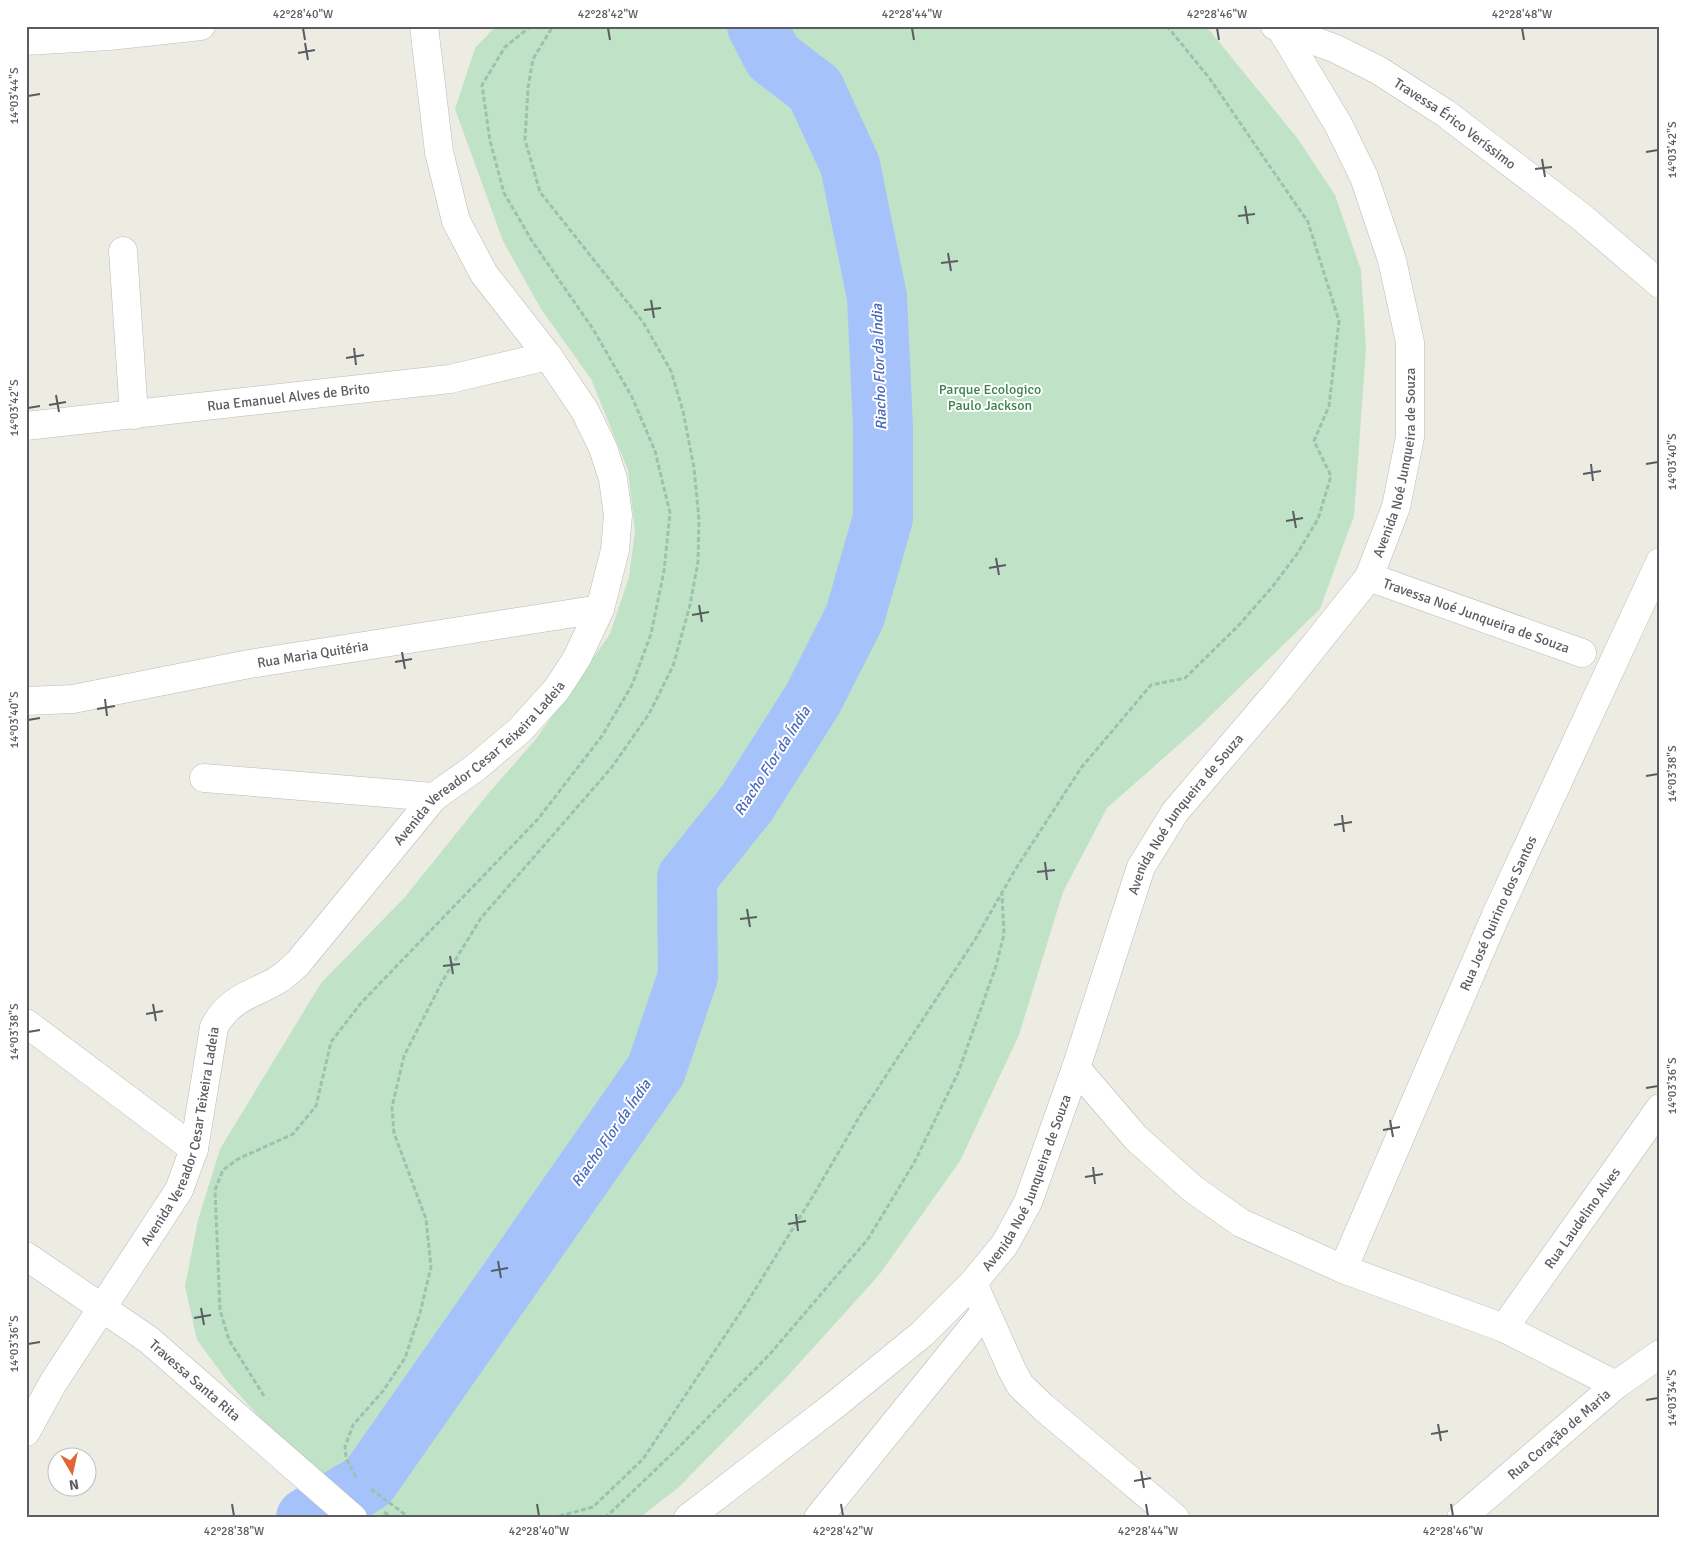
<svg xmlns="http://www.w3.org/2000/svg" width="1686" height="1544" viewBox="0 0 1686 1544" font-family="Signika,sans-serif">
	<rect width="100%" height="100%" fill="#edece2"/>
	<path fill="#c0e3c7" d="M496 26H1206L1298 139 1335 195 1361 270 1366 349 1354 516 1320 609 1201 725 1107 808 1063 892 1019 1035 960 1161 879 1275 786 1378 678 1488 639 1518H371L313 1477 228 1382 197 1340 185 1286 198 1220 220 1149 321 983 405 897 487 795 536 739 610 634 629 577 635 531 628 470 591 379 541 309 503 241 455 109 475 48Z"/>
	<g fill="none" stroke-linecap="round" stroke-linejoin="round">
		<path stroke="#a5c3fa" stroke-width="60" d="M306 1518 368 1482 656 1070 688 976 687 878 747 803 813 699 855 616 883 518V427L877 297 850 165 815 89 773 57 757 26"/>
		<g stroke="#b8b9be" stroke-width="29">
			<g id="street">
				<path id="s1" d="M1275 26 1336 49 1378 70 1445 113 1579 215 1660 284"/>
				<path d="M123 251 134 415"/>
				<path id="s2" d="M26 426 450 379 548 356"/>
				<path id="s3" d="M1369 577 1582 653"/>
				<path id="s4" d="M26 701 73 699 249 664 600 609"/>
				<path d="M204 778 434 797"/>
				<path d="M26 1023 194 1149"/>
				<path d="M1076 1068 1136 1138 1193 1189 1241 1223 1343 1269 1504 1328 1616 1385"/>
				<path id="s5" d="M26 1256 149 1340 353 1518"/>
				<path id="s6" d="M1343 1269 1496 915 1660 562"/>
				<path d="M973 1283 1012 1370 1020 1385 1043 1407 1175 1518"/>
				<path id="s7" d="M1504 1328 1660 1108"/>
				<path id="s8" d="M26 1432 53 1383 179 1190 194 1149 214 1027C230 998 249 996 276 981 284 977 291 969 298 963L434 797 475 768 520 730 557 689 577 658 600 609 615 550 618 515 613 479 603 448 585 411 548 356 484 274 456 221 439 152 424 26"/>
				<path id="s9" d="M688 1518 836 1404 922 1334 973 1283 1005 1244 1028 1202 1076 1068 1141 867 1175 812 1279 690 1369 577 1396 507 1410 437V342L1392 260 1364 177 1338 124 1281 29"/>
				<path d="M818 1518 985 1312"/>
				<path id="s10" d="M1461 1518 1616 1385 1660 1354"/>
			</g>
		</g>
		<g stroke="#bbbcc3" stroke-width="29">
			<path id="secondary" d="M26 41 109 36 201 26"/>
		</g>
		<path stroke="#9ac3af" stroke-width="3" stroke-dasharray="5 2.5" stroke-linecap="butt" d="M264 1396 229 1340 220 1310 215 1190 223 1170 238 1159 293 1134 316 1106 331 1042 361 1003 538 819 602 736 632 685 651 634 664 571 670 513 655 451 632 397 593 329 532 241 504 193 490 141 482 85 505 47 531 26
			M356 1477 346 1458 345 1447 353 1425 383 1391 405 1358 420 1313 431 1267 426 1219 394 1133 392 1107 404 1056 443 980 481 918 612 767 649 714 673 666 690 605 698 562 699 520 694 468 683 411 671 371 643 322 540 192 525 140 528 88 533 59 553 26
			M371 1489 410 1518
			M384 1512 393 1518
			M552 1518 593 1507 643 1459 748 1301 813 1196 861 1114 976 938 1015 870 1081 768 1151 685 1185 678 1239 625 1273 586 1297 554 1318 519 1331 476 1314 441 1329 406 1339 321 1308 222 1210 79 1167 26
			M605 1518 675 1451 770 1354 868 1239 914 1163 958 1073 996 966 1004 934 1002 894"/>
		<use href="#street" stroke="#fff" stroke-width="28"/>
		<use href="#secondary" stroke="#fff" stroke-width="28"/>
	</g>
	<path fill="none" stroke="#5b5c62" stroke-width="2" d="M303 28 305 40M608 28 610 40M912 28 914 40M1217 28 1219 40M1522 28 1524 40M305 43 308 60M298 53 315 50M28 96 40 94M1646 152 1658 150M1542 159 1545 177M1535 169 1552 167M1245 206 1248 224M1238 216 1255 214M948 253 951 271M941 263 958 261M651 300 654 318M644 310 661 308M354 348 356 365M346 358 364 355M56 395 59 412M49 405 66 402M28 408 40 406M1591 464 1593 481M1646 464 1658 462M1583 474 1601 471M1293 511 1296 528M1286 521 1303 518M996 558 999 575M989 568 1006 565M699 605 702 622M692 615 709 612M402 652 405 669M395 662 412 659M105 699 107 716M97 709 115 706M28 720 40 718M1646 776 1658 774M1342 815 1344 832M1334 825 1352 822M1045 862 1047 880M1037 872 1055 870M747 909 750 927M740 919 757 917M450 956 453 974M443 966 460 964M153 1004 156 1021M146 1014 163 1011M28 1032 40 1030M1646 1088 1658 1086M1390 1120 1393 1137M1383 1130 1400 1127M1093 1167 1095 1184M1085 1177 1103 1174M796 1214 798 1231M788 1224 806 1221M498 1261 501 1278M491 1271 508 1268M201 1308 204 1325M194 1318 211 1315M28 1344 40 1342M1646 1400 1658 1398M1438 1424 1441 1441M1431 1434 1448 1431M1141 1471 1144 1488M1134 1481 1151 1478M232 1504 234 1516M537 1504 539 1516M841 1504 843 1516M1146 1504 1148 1516M1451 1504 1453 1516"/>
	<g text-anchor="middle" stroke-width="4" stroke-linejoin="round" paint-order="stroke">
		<g font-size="14" fill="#5b5c62" stroke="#fff">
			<text dy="5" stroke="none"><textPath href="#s1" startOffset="206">Travessa Érico Veríssimo</textPath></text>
			<text dy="5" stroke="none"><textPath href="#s2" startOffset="264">Rua Emanuel Alves de Brito</textPath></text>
			<text dy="5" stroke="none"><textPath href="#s9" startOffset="1310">Avenida Noé Junqueira de Souza</textPath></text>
			<text dy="5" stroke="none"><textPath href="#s3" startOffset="114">Travessa Noé Junqueira de Souza</textPath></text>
			<text dy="5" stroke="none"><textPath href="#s4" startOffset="291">Rua Maria Quitéria</textPath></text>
			<text dy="5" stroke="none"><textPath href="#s8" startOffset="832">Avenida Vereador Cesar Teixeira Ladeia</textPath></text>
			<text dy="5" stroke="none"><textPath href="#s9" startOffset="890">Avenida Noé Junqueira de Souza</textPath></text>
			<text dy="5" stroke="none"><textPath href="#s6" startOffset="388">Rua José Quirino dos Santos</textPath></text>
			<text dy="5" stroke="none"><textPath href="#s8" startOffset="338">Avenida Vereador Cesar Teixeira Ladeia</textPath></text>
			<text dy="5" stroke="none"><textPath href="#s9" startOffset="485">Avenida Noé Junqueira de Souza</textPath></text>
			<text dy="5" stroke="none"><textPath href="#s7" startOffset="135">Rua Laudelino Alves</textPath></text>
			<text dy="5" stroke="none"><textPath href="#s5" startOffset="210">Travessa Santa Rita</textPath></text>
			<text dy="5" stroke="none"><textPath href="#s10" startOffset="129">Rua Coração de Maria</textPath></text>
		</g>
		<g font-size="14" fill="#3a824c" stroke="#fff">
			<text x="990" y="394">Parque Ecologico<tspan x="990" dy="16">Paulo Jackson</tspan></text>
		</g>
		<g font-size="15" font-style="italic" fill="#4969bc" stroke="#fff">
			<text transform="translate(879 367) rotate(-92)" y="5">Riacho Flor da Índia</text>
			<text transform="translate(772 761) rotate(-57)" y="5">Riacho Flor da Índia</text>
			<text transform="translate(611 1133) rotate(-55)" y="5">Riacho Flor da Índia</text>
		</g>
	</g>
	<rect width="1686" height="1544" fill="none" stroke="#ffffff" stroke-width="55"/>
	<g transform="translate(72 1472) rotate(171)"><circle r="24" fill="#ffffff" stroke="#bdbec0"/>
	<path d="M0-4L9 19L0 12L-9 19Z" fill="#df6736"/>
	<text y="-8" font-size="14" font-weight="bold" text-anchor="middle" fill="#5b5c62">N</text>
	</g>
	<rect x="28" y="28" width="1630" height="1488" fill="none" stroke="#5b5c62" stroke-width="2"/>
	<g font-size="12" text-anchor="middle" fill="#5b5c62">
		<text x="303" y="18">42°28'40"W</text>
		<text x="608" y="18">42°28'42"W</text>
		<text x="912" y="18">42°28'44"W</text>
		<text x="1217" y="18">42°28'46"W</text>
		<text x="1522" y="18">42°28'48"W</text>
		<text transform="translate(14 96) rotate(-90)" y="4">14°03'44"S</text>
		<text transform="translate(1672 150) rotate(-90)" y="4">14°03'42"S</text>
		<text transform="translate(14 408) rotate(-90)" y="4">14°03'42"S</text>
		<text transform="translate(1672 462) rotate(-90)" y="4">14°03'40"S</text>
		<text transform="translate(14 720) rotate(-90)" y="4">14°03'40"S</text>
		<text transform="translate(1672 774) rotate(-90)" y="4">14°03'38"S</text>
		<text transform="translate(14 1032) rotate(-90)" y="4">14°03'38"S</text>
		<text transform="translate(1672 1086) rotate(-90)" y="4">14°03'36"S</text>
		<text transform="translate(14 1344) rotate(-90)" y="4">14°03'36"S</text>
		<text transform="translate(1672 1398) rotate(-90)" y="4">14°03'34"S</text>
		<text x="234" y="1535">42°28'38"W</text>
		<text x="539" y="1535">42°28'40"W</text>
		<text x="843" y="1535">42°28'42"W</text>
		<text x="1148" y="1535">42°28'44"W</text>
		<text x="1453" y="1535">42°28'46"W</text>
	</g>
</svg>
